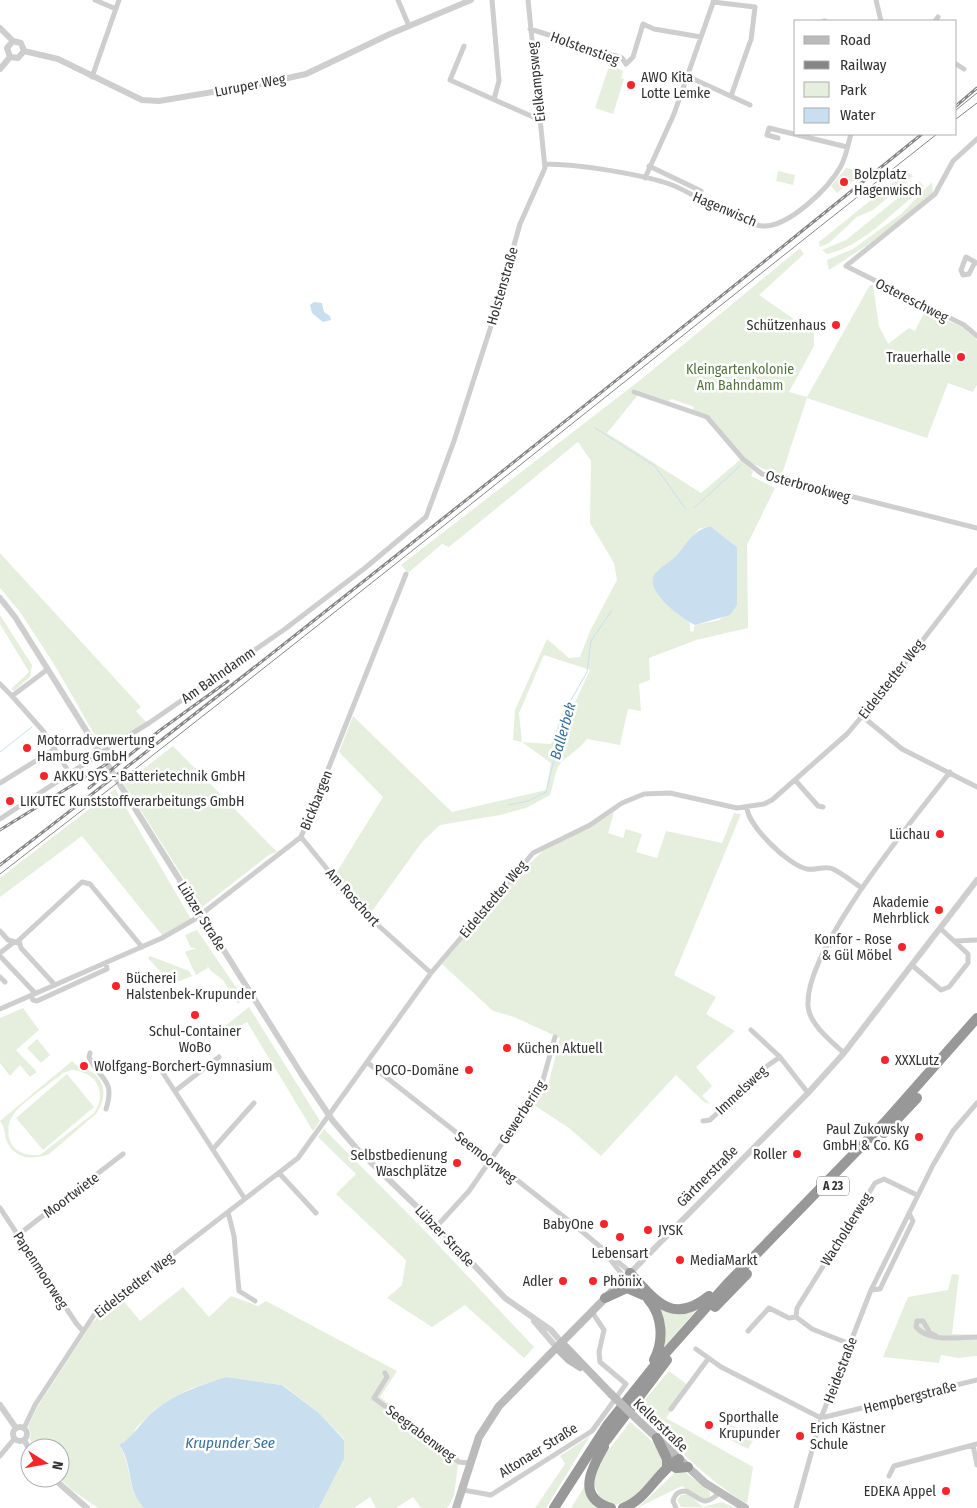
<svg xmlns="http://www.w3.org/2000/svg" width="977" height="1508" viewBox="0 0 977 1508" font-family="'Fira Sans Condensed',sans-serif">
	<rect width="100%" height="100%" fill="#fff"/>
	<path fill="#e6efde" fill-rule="evenodd" d="M617 68 623 71 621 78 624 79 613 114 595 108 608 69Z
		M846 168 851 169 858 177 837 193 831 186Z
		M778 171 795 175 793 185 776 181Z
		M907 171 913 176 873 210 857 217 829 243 820 247 819 242Z
		M919 181 924 186 919 192C891 213 863 246 827 254L822 250 846 240Z
		M932 182 933 194 866 246 829 270 827 260 853 249 901 214Z
		M800 248 804 254 759 295 814 333V346L789 392 807 397 870 285H873L879 326 888 344 909 328 915 331 925 311 962 327 977 340V385L973 392 948 383 927 438 807 398 781 477 749 462 709 415 693 410 694 407 672 399 668 401 641 392 637 396 607 433 701 493 741 459 753 471 751 476 775 488 747 545 748 628 696 640 649 658 650 680 639 684 641 711 628 709 620 745 587 739C579 750 563 758 558 767 554 776 553 787 550 795L526 808 500 815 440 825 422 842 370 914 335 875 383 797 339 752 353 716 452 812 546 790 551 763 522 742 513 740 515 710 547 639 569 658 580 657 590 631 617 580 614 563 590 523 591 461 578 442 449 547 442 544 408 573 401 565 644 377ZM710 526 737 547V605L719 620 695 625 693 632 690 631V623L669 607 657 571 672 561 699 529ZM544 655 590 670 572 709 565 707 551 744 522 742 519 713Z
		M0 553 141 707 136 711 146 722 102 748 54 664 20 612 0 588Z
		M0 615 32 665 30 677 14 691 11 689 29 672 0 624Z
		M173 746 277 852 269 855 202 907 124 784Z
		M115 789 191 919 162 935 82 836 0 897V878Z
		M614 812 608 833 623 838 626 829 642 834 636 852 657 858 666 831 722 843 734 813 741 814 674 975 716 997 706 1014 735 1031 696 1067 712 1086 702 1096 710 1104 704 1102 676 1075 601 1156 569 1128 534 1105 548 1086 560 1038 514 1017 493 1011 442 964 520 872 542 852Z
		M197 930 244 999 238 1004 223 980 210 970 206 963 208 968 196 975 185 952 197 948H191L185 935Z
		M150 956 189 971 192 976 172 984 148 958Z
		M249 1007 320 1121 313 1131 247 1022 228 1033 224 1027Z
		M23 1008 39 1030 16 1050 37 1072 30 1077 20 1065 10 1076 0 1063V1018Z
		M37 1039 50 1055 41 1063 27 1048Z
		M72 1061C78 1068 84 1067 92 1072 107 1082 106 1100 96 1114L49 1154C32 1161 12 1158 6 1139 4 1131 5 1127 0 1121ZM72 1070C96 1072 108 1092 94 1113L40 1155C29 1156 19 1154 12 1145 7 1137 7 1123 13 1115 22 1102 50 1084 63 1073Z
		M67 1074 94 1107 43 1150 16 1118Z
		M324 1129 428 1234 534 1347 524 1358 465 1305 432 1327 387 1298 402 1285 406 1260 336 1194 356 1174 318 1137Z
		M952 1274 959 1275 952 1334 977 1335V1356L958 1358 941 1355 939 1363 883 1357 908 1297 948 1290Z
		M183 1287 209 1317 231 1296 258 1306 266 1301 397 1371 380 1397 459 1457 454 1496 447 1508H421L413 1497 396 1508H376L370 1497 354 1508H319L344 1459V1439L319 1413 283 1385 226 1377 192 1388 169 1400 154 1410 136 1428 131 1438 119 1445C133 1465 125 1488 144 1508H98L72 1490 59 1478 60 1448H35L30 1440 31 1434 28 1426 38 1406 92 1323 104 1311 123 1300 140 1321Z
		M656 1303 698 1308 663 1348Z
		M669 1371 689 1386 666 1418 753 1467 747 1504C706 1479 672 1443 637 1409Z
		M630 1422C643 1433 662 1446 663 1464L636 1497 616 1505 600 1498 593 1482 598 1464Z
		M730 1424 755 1437 748 1449 723 1436Z
		M590 1436 546 1508H535L565 1464 560 1456Z
		M677 1471 685 1472 710 1492V1498L704 1501 682 1486 637 1508Z
		M586 1484 601 1508H571Z
		M688 1494 703 1507 722 1502 735 1508 681 1507 677 1500 681 1495Z"/>
	<path fill="#c9dff0" d="M314 302 322 303 324 312 330 316 331 320 323 322 312 313 310 305Z
		M710 526 737 547V605L730 615 695 625C682 619 645 592 654 575 659 567 670 563 677 555 687 543 694 530 710 526Z
		M226 1377 282 1385 319 1413 344 1440V1459L319 1508H144C125 1488 134 1464 119 1445 134 1437 141 1421 155 1410 176 1393 201 1385 226 1377Z"/>
	<g fill="none" stroke-linecap="round" stroke-linejoin="round">
		<path stroke="#c9dff0" stroke-width="1" d="M595 428 655 466 685 508
			M694 508 741 465
			M0 752 32 727
			M509 805 528 801 546 792 567 707 587 672 591 641 612 610"/>
		<path stroke="#cecece" stroke-width="5" d="M95 0 116 9
			M398 0 409 26
			M492 0 499 81 494 99
			M876 0 881 21
			M713 2 755 7 751 40
			M824 21H825
			M935 21 938 17
			M530 29 622 58 626 64 633 57 643 24 654 29 701 37
			M464 46 450 80 540 120
			M956 64 964 69
			M687 76 750 105
			M92 77 119 0
			M731 96 750 42
			M778 138 767 135 769 128 847 147
			M977 139 953 161 935 194 846 266 964 325 977 336
			M545 164C576 164 643 174 672 185 698 195 735 223 762 226 788 228 829 188 841 166 846 157 848 144 851 134
			M649 166 701 191
			M645 178 674 114 714 0
			M975 262 969 274 963 275 961 270 966 257 977 263
			M634 392 707 417 743 459 762 474 977 528
			M48 669 12 696 44 732 70 774
			M0 684 12 696
			M862 716 902 749 977 787
			M105 750 149 723 285 629 365 568 426 517 454 441 491 326 520 224 545 168 528 0
			M795 780 818 806 823 807
			M0 783 55 749
			M747 807C747 825 789 866 807 869 815 871 825 865 833 869 843 874 853 882 862 888
			M0 819 95 757
			M301 837 359 908 431 973
			M0 931 8 940 19 943
			M955 941 977 940
			M0 953 14 942
			M0 956 35 993
			M913 966 941 990 949 987 968 963V954L941 929
			M0 977 5 982
			M55 985 21 948 19 940 82 882 90 884 142 947
			M31 995 33 1000 37 1001 107 969 106 963
			M0 1009 162 938 195 919 301 837 406 574
			M751 1030 780 1057 808 1093
			M90 1053 89 1057C99 1080 116 1078 106 1109
			M844 1053C832 1042 809 1024 808 1006 804 949 914 819 950 772
			M368 1063 578 1228 630 1272
			M161 1070 245 1199
			M175 1091 219 1057
			M703 1121 710 1120 767 1066 780 1057
			M213 1149 254 1103
			M279 1173 316 1213
			M0 1208 76 1323 82 1330
			M228 1212 234 1236 239 1291 255 1301
			M437 1226 469 1191 541 1087 555 1037
			M18 1235 123 1154
			M609 1258 625 1278
			M871 1290 880 1289 913 1221 909 1213
			M748 1331 769 1308 789 1318 796 1317
			M936 1336 930 1333 923 1321H917L916 1327C930 1343 958 1337 977 1337
			M850 1344 812 1329 796 1317 797 1308 875 1183 884 1179 917 1195
			M696 1349 721 1367 821 1418 977 1380
			M385 1373 387 1377 374 1398 459 1462 469 1463
			M671 1409 708 1359
			M24 1428 35 1405 94 1315 298 1158 431 973 533 853 590 825 622 803 644 794 670 793 737 808 764 804 772 800 847 734 881 694 977 570
			M977 1444 973 1445 977 1465
			M0 1456 14 1439
			M889 1476 894 1466 973 1445
			M463 1490 491 1495 592 1431 626 1384 600 1362 599 1352 604 1330 592 1312
			M676 1508 673 1501C675 1494 678 1491 686 1491 702 1499 703 1508 719 1493
			M796 1508 821 1418 871 1290 933 1165 953 1131 977 1103"/>
		<path stroke="#cecece" stroke-width="6" d="M0 28 13 41
			M24 51 58 59 142 100 159 101 261 84 306 74 390 34 471 0
			M10 57 18 58 24 51 21 43 13 41
			M10 57 7 48 13 41
			M0 69 10 57
			M0 598 15 617 302 1075 333 1121 357 1149 437 1226 505 1298 551 1330 562 1343
			M630 1273 808 1093 844 1053 977 880
			M534 1321 557 1348
			M0 1405 16 1428
			M13 1434a7 7 0 1 1 14 0a7 7 0 1 1-14 0Z
			M24 1440 30 1450
			M53 1478 87 1508"/>
		<path stroke="#bbb" stroke-width="8" d="M562 1343 611 1394
			M557 1348 569 1360 580 1367
			M641 1423 705 1483 745 1508
			M456 1508 479 1437 499 1406 630 1273"/>
		<path stroke="#989898" stroke-width="10" d="M884 1133 917 1098
			M630 1273C655 1300 672 1326 709 1296
			M605 1298 627 1288 643 1295
			M648 1299C663 1316 664 1341 654 1360
			M715 1307 747 1274
			M657 1438 667 1459V1468
			M604 1447C592 1467 575 1498 611 1508
			M599 1450 667 1360
			M676 1468 688 1467
			M554 1508 608 1424 655 1365 727 1284 885 1122 977 1018
			M623 1508C648 1499 657 1471 679 1459"/>
		<path stroke="#868686" stroke-width="1" d="M956 110 977 93
			M956 119 977 103
			M0 874C315 631 625 380 937 134"/>
		<g stroke="#868686" stroke-width="3">
			<path id="rail" d="M956 106 977 88
				M89 788 159 731 228 681
				M0 830 121 755
				M0 865C311 626 617 381 922 134"/>
		</g>
		<use href="#rail" stroke="#fff" stroke-width="1" stroke-dasharray="4" stroke-linecap="butt"/>
		<path stroke="#cecece" stroke-width="5" d="M95 757 105 750"/>
		<path stroke="#bbb" stroke-width="8" d="M611 1394 641 1423"/>
	</g>
	<g fill="#f62529" stroke="#fff" stroke-width="2">
		<circle cx="631" cy="85" r="5"/>
		<circle cx="844" cy="182" r="5"/>
		<circle cx="836" cy="325" r="5"/>
		<circle cx="961" cy="357" r="5"/>
		<circle cx="27" cy="748" r="5"/>
		<circle cx="44" cy="776" r="5"/>
		<circle cx="10" cy="801" r="5"/>
		<circle cx="940" cy="834" r="5"/>
		<circle cx="939" cy="910" r="5"/>
		<circle cx="902" cy="947" r="5"/>
		<circle cx="116" cy="986" r="5"/>
		<circle cx="195" cy="1015" r="5"/>
		<circle cx="507" cy="1048" r="5"/>
		<circle cx="885" cy="1060" r="5"/>
		<circle cx="84" cy="1066" r="5"/>
		<circle cx="469" cy="1070" r="5"/>
		<circle cx="919" cy="1137" r="5"/>
		<circle cx="797" cy="1154" r="5"/>
		<circle cx="457" cy="1163" r="5"/>
		<circle cx="604" cy="1224" r="5"/>
		<circle cx="648" cy="1230" r="5"/>
		<circle cx="620" cy="1237" r="5"/>
		<circle cx="680" cy="1260" r="5"/>
		<circle cx="563" cy="1281" r="5"/>
		<circle cx="593" cy="1281" r="5"/>
		<circle cx="709" cy="1425" r="5"/>
		<circle cx="800" cy="1436" r="5"/>
		<circle cx="946" cy="1491" r="5"/>
	</g>
	<g text-anchor="middle" stroke-width="5" stroke-linejoin="round" paint-order="stroke">
		<rect fill="#fff" stroke="#6f6f6f" stroke-width="1" x="817" y="1176.5" width="32" height="19" rx="4"/>
		<g font-size="12" font-weight="bold" fill="#313131">
			<text x="833" y="1190">A 23</text>
		</g>
		<g font-size="14" fill="#313131" stroke="#fff">
			<text transform="translate(585 48) rotate(20)" y="5">Holstenstieg</text>
			<text transform="translate(536 82) rotate(-96)" y="5">Eielkampsweg</text>
			<text transform="translate(250 85) rotate(-11)" y="5">Luruper Weg</text>
			<text transform="translate(725 209) rotate(23)" y="5">Hagenwisch</text>
			<text transform="translate(502 286) rotate(-74)" y="5">Holstenstraße</text>
			<text transform="translate(912 300) rotate(27)" y="5">Ostereschweg</text>
			<text transform="translate(808 486) rotate(15)" y="5">Osterbrookweg</text>
			<text transform="translate(218 675) rotate(-35)" y="5">Am Bahndamm</text>
			<text transform="translate(891 679) rotate(-52)" y="5">Eidelstedter Weg</text>
			<text transform="translate(316 800) rotate(-68)" y="5">Bickbargen</text>
			<text transform="translate(353 897) rotate(48)" y="5">Am Roschort</text>
			<text transform="translate(493 899) rotate(-50)" y="5">Eidelstedter Weg</text>
			<text transform="translate(202 916) rotate(58)" y="5">Lübzer Straße</text>
			<text transform="translate(741 1090) rotate(-43)" y="5">Immelsweg</text>
			<text transform="translate(522 1112) rotate(-57)" y="5">Gewerbering</text>
			<text transform="translate(486 1157) rotate(38)" y="5">Seemoorweg</text>
			<text transform="translate(707 1176) rotate(-45)" y="5">Gärtnerstraße</text>
			<text transform="translate(71 1195) rotate(-37)" y="5">Moortwiete</text>
			<text transform="translate(846 1229) rotate(-58)" y="5">Wacholderweg</text>
			<text transform="translate(445 1236) rotate(46)" y="5">Lübzer Straße</text>
			<text transform="translate(41 1270) rotate(57)" y="5">Papenmoorweg</text>
			<text transform="translate(134 1285) rotate(-38)" y="5">Eidelstedter Weg</text>
			<text transform="translate(840 1370) rotate(-69)" y="5">Heidestraße</text>
			<text transform="translate(910 1397) rotate(-14)" y="5">Hempbergstraße</text>
			<text transform="translate(661 1425) rotate(44)" y="5">Kellerstraße</text>
			<text transform="translate(421 1433) rotate(37)" y="5">Seegrabenweg</text>
			<text transform="translate(538 1450) rotate(-32)" y="5">Altonaer Straße</text>
		</g>
		<g font-size="14" fill="#313131" stroke="#fff" text-anchor="start">
			<text x="641" y="82">AWO Kita<tspan x="641" dy="16">Lotte Lemke</tspan></text>
			<text x="854" y="179">Bolzplatz<tspan x="854" dy="16">Hagenwisch</tspan></text>
			<text x="826" y="330" text-anchor="end">Schützenhaus</text>
			<text x="951" y="362" text-anchor="end">Trauerhalle</text>
			<text x="37" y="745">Motorradverwertung<tspan x="37" dy="16">Hamburg GmbH</tspan></text>
			<text x="54" y="781">AKKU SYS - Batterietechnik GmbH</text>
			<text x="20" y="806">LIKUTEC Kunststoffverarbeitungs GmbH</text>
			<text x="930" y="839" text-anchor="end">Lüchau</text>
			<text x="929" y="907" text-anchor="end">Akademie<tspan x="929" dy="16">Mehrblick</tspan></text>
			<text x="892" y="944" text-anchor="end">Konfor - Rose<tspan x="892" dy="16">&amp; Gül Möbel</tspan></text>
			<text x="126" y="983">Bücherei<tspan x="126" dy="16">Halstenbek-Krupunder</tspan></text>
			<text x="195" y="1036" text-anchor="middle">Schul-Container<tspan x="195" dy="16">WoBo</tspan></text>
			<text x="517" y="1053">Küchen Aktuell</text>
			<text x="895" y="1065">XXXLutz</text>
			<text x="94" y="1071">Wolfgang-Borchert-Gymnasium</text>
			<text x="459" y="1075" text-anchor="end">POCO-Domäne</text>
			<text x="909" y="1134" text-anchor="end">Paul Zukowsky<tspan x="909" dy="16">GmbH &amp; Co. KG</tspan></text>
			<text x="787" y="1159" text-anchor="end">Roller</text>
			<text x="447" y="1160" text-anchor="end">Selbstbedienung<tspan x="447" dy="16">Waschplätze</tspan></text>
			<text x="594" y="1229" text-anchor="end">BabyOne</text>
			<text x="658" y="1235">JYSK</text>
			<text x="620" y="1258" text-anchor="middle">Lebensart</text>
			<text x="690" y="1265">MediaMarkt</text>
			<text x="553" y="1286" text-anchor="end">Adler</text>
			<text x="603" y="1286">Phönix</text>
			<text x="719" y="1422">Sporthalle<tspan x="719" dy="16">Krupunder</tspan></text>
			<text x="810" y="1433">Erich Kästner<tspan x="810" dy="16">Schule</tspan></text>
			<text x="936" y="1496" text-anchor="end">EDEKA Appel</text>
		</g>
		<g font-size="14" fill="#517239" stroke="#fff">
			<text x="740" y="374">Kleingartenkolonie<tspan x="740" dy="16">Am Bahndamm</tspan></text>
		</g>
		<g font-size="15" font-style="italic" fill="#366f9c" stroke="#fff">
			<text transform="translate(563 731) rotate(-74)" y="5">Ballerbek</text>
			<text x="230" y="1448">Krupunder See</text>
		</g>
	</g>
	<rect x="794" y="20" width="162" height="115" fill="#ffffff" stroke="#adadad"/>
	<rect x="804" y="36" width="25" height="8" fill="#bbbbbb" stroke="#adadad"/>
	<text x="840" y="45" font-size="15" fill="#313131">Road</text>
	<rect x="804" y="61" width="25" height="8" fill="#868686" stroke="#adadad"/>
	<text x="840" y="70" font-size="15" fill="#313131">Railway</text>
	<rect x="804" y="82" width="25" height="15" fill="#e6efde" stroke="#adadad"/>
	<text x="840" y="95" font-size="15" fill="#313131">Park</text>
	<rect x="804" y="108" width="25" height="15" fill="#c9dff0" stroke="#adadad"/>
	<text x="840" y="120" font-size="15" fill="#313131">Water</text>
	<g transform="translate(45 1463) rotate(101)"><circle r="24" fill="#ffffff" stroke="#adadad"/>
	<path d="M0-4L9 19L0 12L-9 19Z" fill="#f62529"/>
	<text y="-8" font-size="14" font-weight="bold" text-anchor="middle" fill="#313131">N</text>
	</g>
</svg>
